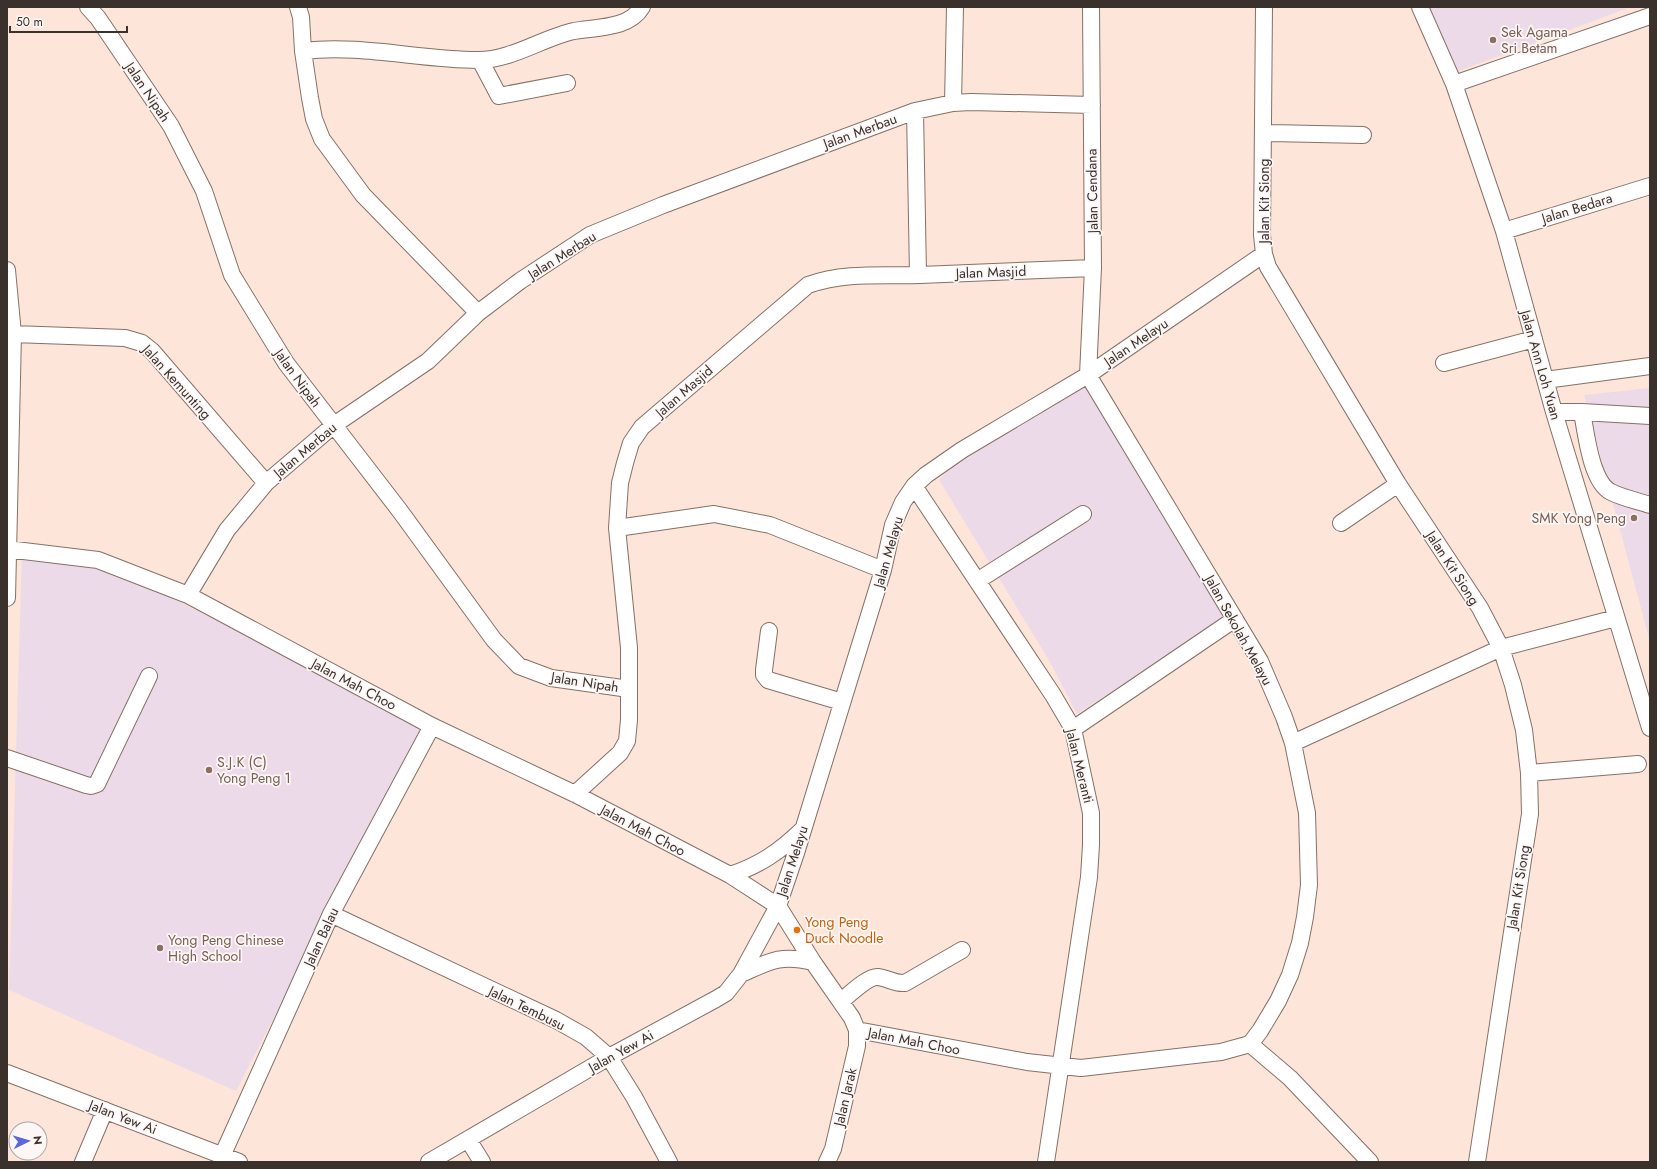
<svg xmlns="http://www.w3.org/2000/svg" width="1657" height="1169" viewBox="0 0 1657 1169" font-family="Jost,sans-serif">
	<rect width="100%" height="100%" fill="#fee5d9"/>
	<path fill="#eddae9" d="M1430 7H1631L1456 72Z
		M1096 373 1238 609 1077 714 1050 662 939 480 963 455Z
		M1650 388V642L1584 395Z
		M22 551 102 563 425 725 236 1091 9 990Z"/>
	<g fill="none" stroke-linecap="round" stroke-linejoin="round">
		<g stroke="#867066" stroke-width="18">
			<path id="minor" d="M88 7 98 18 171 126 204 191 232 275 286 363 400 511 494 640 519 666 551 678 629 689
				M298 7 301 17 303 51 310 98 314 119 322 139 363 195 478 313
				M1091 7 1093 268 1088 375 1260 661 1284 717 1293 743 1307 813 1309 885 1305 917 1300 943 1290 975 1278 1001 1260 1031 1250 1044
				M1264 7 1262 235 1264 254 1268 267 1398 484 1480 608 1501 648 1513 685 1524 730 1529 773 1530 814 1477 1162
				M1420 7 1454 84 1504 231 1554 412 1650 728
				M303 51C361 44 420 60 478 60 512 60 542 38 574 31 597 27 629 29 642 7
				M480 60 499 96 567 83
				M1454 84 1650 16
				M953 103 955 7
				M915 111 918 275
				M1265 133 1363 135
				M1504 231 1650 186
				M7 270 13 334 7 598
				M13 334 125 338 142 343 152 351 266 483
				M1444 363 1534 339
				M1545 380 1650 366
				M1554 412H1582C1586 433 1591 482 1611 492 1623 498 1638 501 1650 505
				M1582 412 1650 416
				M914 486 1053 695 1073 729 1091 813V845L1089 877 1046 1162
				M1341 523 1398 484
				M617 528 714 514 770 525 883 570
				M7 549 98 560 188 595 432 726 575 794 730 875 778 906 813 962 852 1018 857 1030V1046L833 1149 827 1162
				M977 581 1083 514
				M188 595 227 530 266 483 334 425 428 361 478 313 520 281 590 235 663 205 915 111 953 103 971 102 1092 105
				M769 631 764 670V675L768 680 842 702
				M1073 729 1235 619
				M1293 743 1501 648 1616 618
				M7 758 86 785 91 786 97 784 149 676
				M1529 773 1638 764
				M575 794 620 753 627 741 629 720V648L617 528 620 483 625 463 631 443 642 427 808 285C845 272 881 276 920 275 977 273 1035 270 1093 268
				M730 875C760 865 779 852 802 830
				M331 914 556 1020 586 1037 609 1057 634 1097 669 1162
				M741 974C770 961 781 954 813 962
				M841 1001C849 995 868 976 878 977 888 978 894 984 905 983L962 950
				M857 1030 1027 1062 1081 1068 1221 1052 1250 1044
				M1250 1044 1290 1078 1370 1162
				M7 1073 239 1162
				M469 1141 482 1162
				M223 1154 331 914 432 726
				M83 1162 105 1110
				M429 1162 609 1057 716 999 726 993 741 974 778 906 796 853 883 570 893 525 903 502 914 486 926 475 962 450 1088 375 1264 254"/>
		</g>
		<use href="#minor" stroke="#fff" stroke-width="16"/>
	</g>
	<g fill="#8d6e63" stroke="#fcf6f4" stroke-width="1.5">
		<circle cx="1493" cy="40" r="4"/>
		<circle cx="1634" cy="518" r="4"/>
		<circle cx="209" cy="770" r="4"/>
		<circle cx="160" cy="948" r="4"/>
	</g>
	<circle fill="#e8710a" stroke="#fcf6f4" stroke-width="1.5" cx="797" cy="930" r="4"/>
	<g text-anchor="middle" stroke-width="3.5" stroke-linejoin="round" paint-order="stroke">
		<g font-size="14" fill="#785e54" stroke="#fcf6f4" text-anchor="start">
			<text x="1501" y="37">Sek Agama<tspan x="1501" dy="16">Sri Betam</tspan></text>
			<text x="1626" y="523" text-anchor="end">SMK Yong Peng</text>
			<text x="217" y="767">S.J.K (C)<tspan x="217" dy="16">Yong Peng 1</tspan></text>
			<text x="168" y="945">Yong Peng Chinese<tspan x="168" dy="16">High School</tspan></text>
		</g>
		<g font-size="14" fill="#3a302c" stroke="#fcf6f4">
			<text transform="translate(148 92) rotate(56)" y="5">Jalan Nipah</text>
			<text transform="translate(860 131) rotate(-20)" y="5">Jalan Merbau</text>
			<text transform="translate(1092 191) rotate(-91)" y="5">Jalan Cendana</text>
			<text transform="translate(1264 201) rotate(-90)" y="5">Jalan Kit Siong</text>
			<text transform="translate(1577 208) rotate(-17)" y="5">Jalan Bedara</text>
			<text transform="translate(562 255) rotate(-32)" y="5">Jalan Merbau</text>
			<text transform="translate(991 272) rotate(-2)" y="5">Jalan Masjid</text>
			<text transform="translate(1136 342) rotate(-34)" y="5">Jalan Melayu</text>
			<text transform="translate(1541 365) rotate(74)" y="5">Jalan Ann Loh Yuan</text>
			<text transform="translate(298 378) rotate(54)" y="5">Jalan Nipah</text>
			<text transform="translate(177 382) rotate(48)" y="5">Jalan Kemunting</text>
			<text transform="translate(684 391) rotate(-41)" y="5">Jalan Masjid</text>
			<text transform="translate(305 450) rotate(-40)" y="5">Jalan Merbau</text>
			<text transform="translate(888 552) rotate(-74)" y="5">Jalan Melayu</text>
			<text transform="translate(1453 568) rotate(57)" y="5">Jalan Kit Siong</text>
			<text transform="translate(1239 630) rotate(61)" y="5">Jalan Sekolah Melayu</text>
			<text transform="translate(585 682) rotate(9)" y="5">Jalan Nipah</text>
			<text transform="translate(354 684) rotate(28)" y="5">Jalan Mah Choo</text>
			<text transform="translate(1080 766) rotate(76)" y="5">Jalan Meranti</text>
			<text transform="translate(643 830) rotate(28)" y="5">Jalan Mah Choo</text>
			<text transform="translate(792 861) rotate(-72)" y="5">Jalan Melayu</text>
			<text transform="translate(1518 887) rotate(-81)" y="5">Jalan Kit Siong</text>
			<text transform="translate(321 937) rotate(-65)" y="5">Jalan Balau</text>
			<text transform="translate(527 1008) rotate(26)" y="5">Jalan Tembusu</text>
			<text transform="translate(914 1041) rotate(11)" y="5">Jalan Mah Choo</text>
			<text transform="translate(621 1051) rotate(-29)" y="5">Jalan Yew Ai</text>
			<text transform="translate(845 1097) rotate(-77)" y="5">Jalan Jarak</text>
			<text transform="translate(123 1117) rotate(21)" y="5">Jalan Yew Ai</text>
		</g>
		<g font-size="14" fill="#c56008" stroke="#fcf6f4" text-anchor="start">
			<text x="805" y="927">Yong Peng<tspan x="805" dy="16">Duck Noodle</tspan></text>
		</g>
	</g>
	<rect width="1657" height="1169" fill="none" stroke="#3a302c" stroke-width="16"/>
	<g transform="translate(28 1141) rotate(85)"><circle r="19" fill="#fcf6f4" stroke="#aea7a4"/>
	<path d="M0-3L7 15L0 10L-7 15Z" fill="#5c66de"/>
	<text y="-6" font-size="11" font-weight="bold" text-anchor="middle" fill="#3a302c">N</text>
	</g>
	<path d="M10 26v6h117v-6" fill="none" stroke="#3a302c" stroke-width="2"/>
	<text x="16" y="26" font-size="12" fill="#3a302c" stroke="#fcf6f4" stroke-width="3" paint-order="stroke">50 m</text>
</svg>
